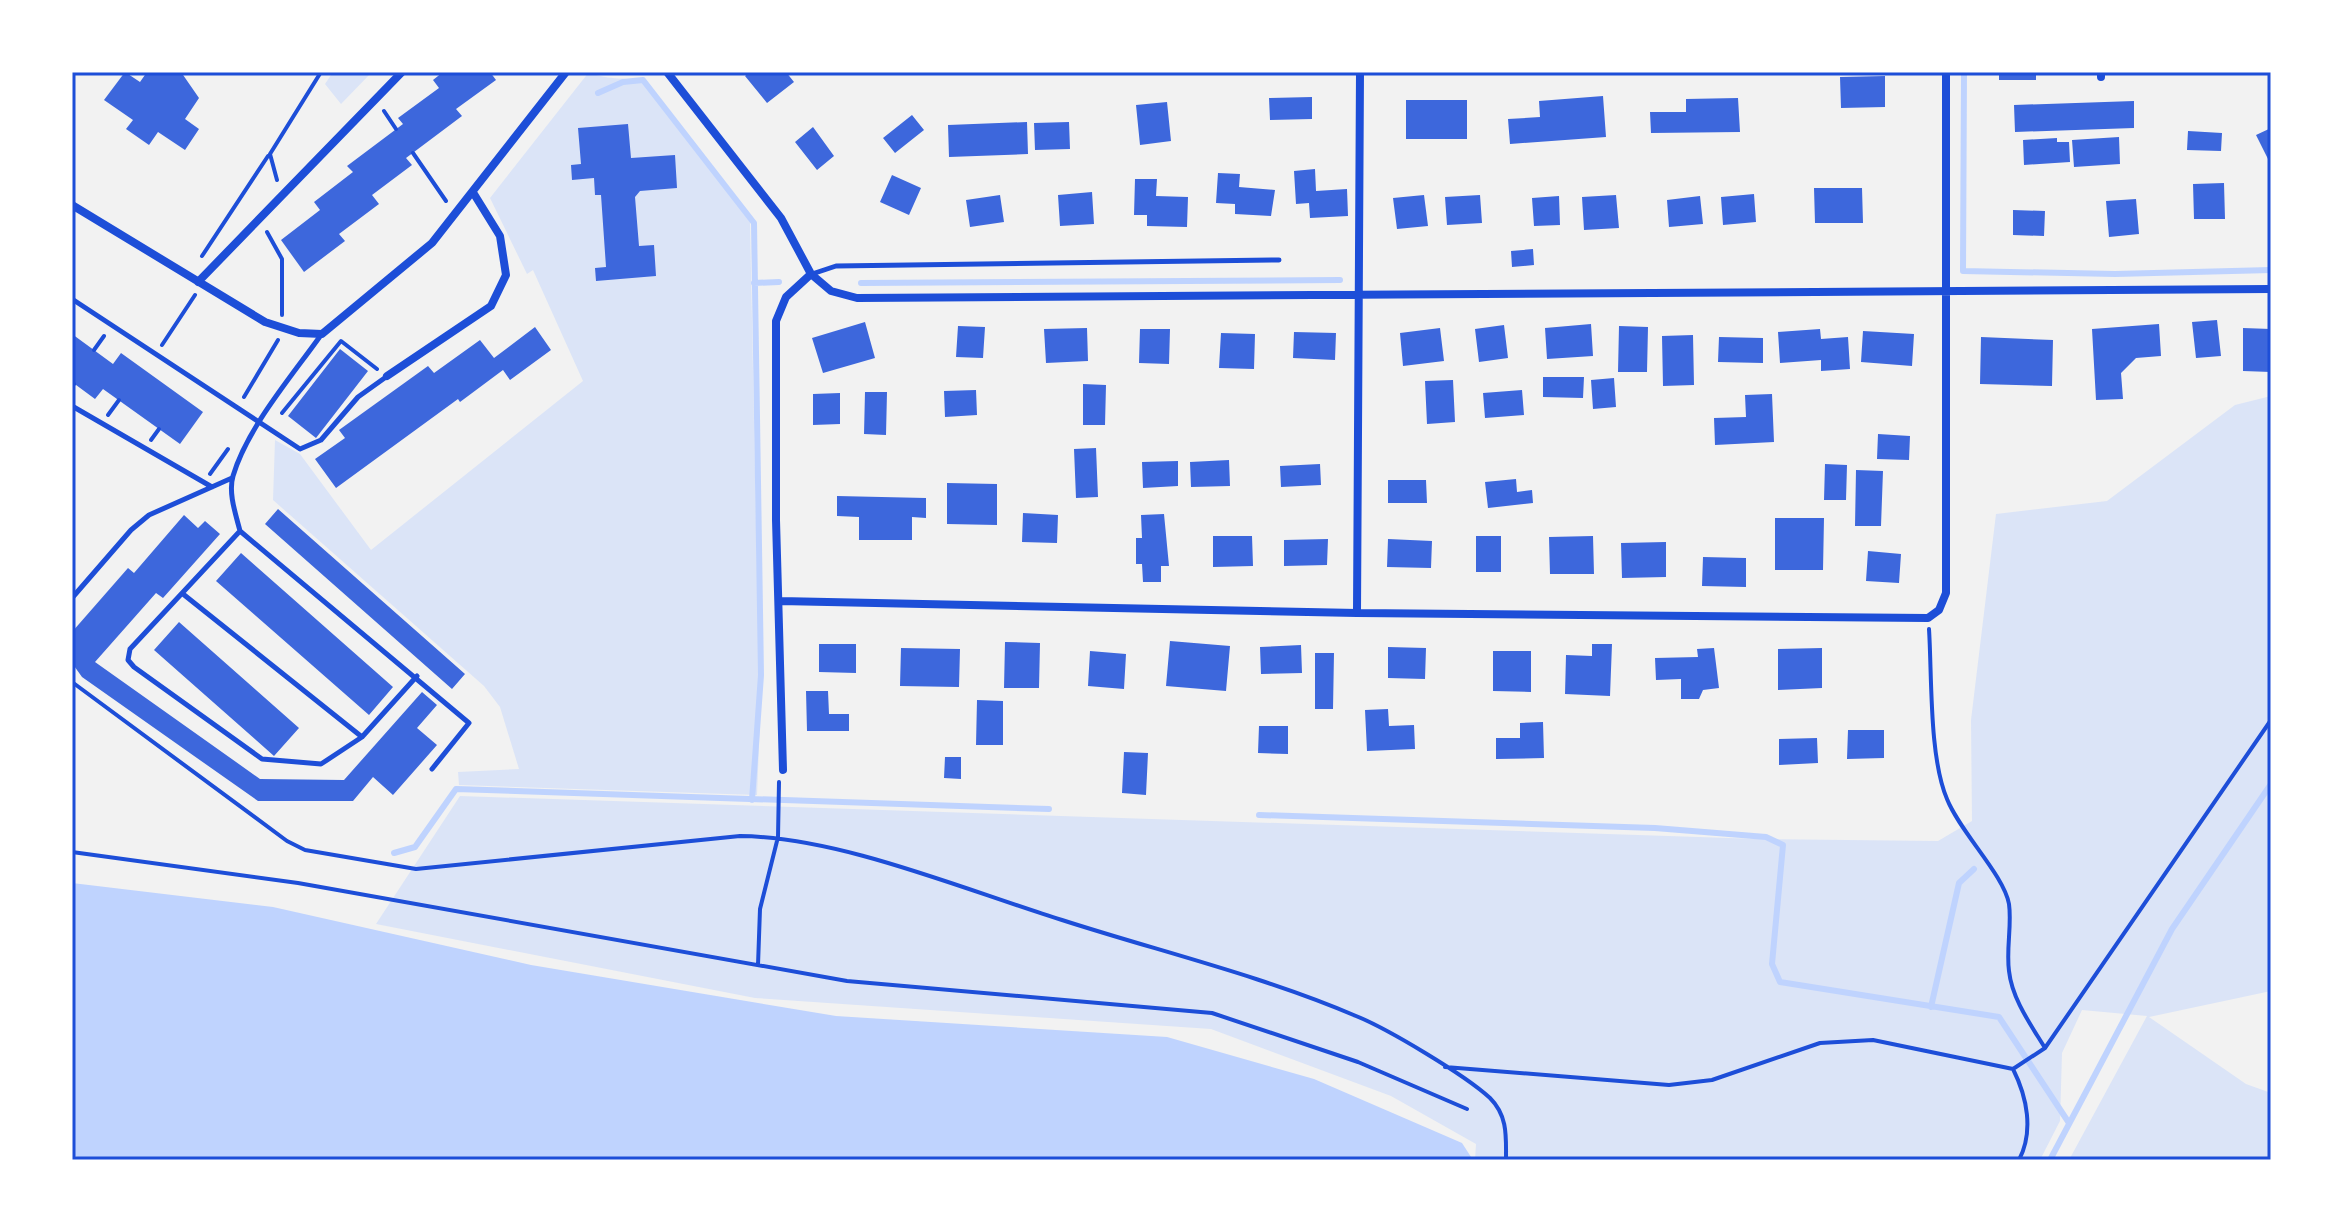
<svg xmlns="http://www.w3.org/2000/svg" width="2343" height="1232" viewBox="0 0 2343 1232" font-family="'Space Grotesk',sans-serif">
	<rect width="100%" height="100%" fill="#f2f2f2"/>
	<path fill="#dbe4f7" d="M333 72H372L341 104 325 84Z
		M589 72C609 82 628 75 649 84L750 222 760 722 757 795 459 785 458 772 519 769 500 707 484 686 273 500 275 440 300 454 371 550 583 381 533 270 527 274 490 198Z
		M2271 396V991L2149 1017 2246 1084 2271 1093V1160H2069L2147 1016 2082 1010 2062 1053 2060 1121 2040 1160H1475L1476 1144 1391 1096 1211 1029 755 998 376 924 460 796 1759 839 1938 841 1972 821 1971 720 1996 514 2107 501 2235 405Z"/>
	<path fill="#bfd3fe" d="M72 883 273 907 531 965 836 1016 1167 1037 1314 1079 1462 1143 1473 1160H86L72 1155Z"/>
	<g fill="none" stroke-linecap="round" stroke-linejoin="round">
		<path stroke="#bfd3fe" stroke-width="6" d="M1964 72 1963 271 2115 274 2271 270
			M598 93 623 82 643 80 754 223 761 675 752 800
			M754 283 779 282
			M861 283 1340 280
			M1259 815 1655 828 1766 837 1783 845 1772 964 1780 982 1999 1017 2069 1123
			M394 853 415 847 456 789 1049 809
			M1931 1007 1959 883 1974 869
			M2050 1160 2172 929 2271 784"/>
	</g>
	<path fill="#3d67dc" d="M125 72 140 82 147 72H181L199 98 185 119 199 129 185 150 158 132 149 145 126 129 133 120 104 100Z
		M443 72H490L496 80 456 109 462 116 406 158 412 165 372 195 379 204 339 234 345 241 304 272 281 240 320 210 314 202 353 172 347 166 403 124 398 118 439 88 433 80Z
		M750 72H786L794 82 767 103 745 76Z
		M1999 72H2036V80H1999Z
		M1885 76V107L1841 108 1840 77Z
		M1603 96 1606 137 1510 144 1508 119 1540 117 1539 101Z
		M1312 97V119L1270 120 1269 98Z
		M1738 98 1740 132 1651 133 1650 112H1686V99Z
		M1406 100H1467V139H1406Z
		M2134 101V128L2015 132 2014 105Z
		M1167 102 1171 141 1140 145 1136 105Z
		M912 115 924 130 895 153 883 138Z
		M1027 122 1028 154 949 157 948 125Z
		M1069 122 1070 149 1035 150 1034 123Z
		M628 124 631 158 675 155 677 188 640 191 635 197 639 246 654 245 656 276 596 281 595 268 606 267 601 195H595L594 178 572 180 571 165 581 164 578 128Z
		M813 127 834 156 817 170 795 142Z
		M2271 128V165L2256 135Z
		M2188 131 2222 133 2221 151 2187 150Z
		M2119 137 2120 164 2074 167 2072 140Z
		M2057 138V142H2069L2070 162 2024 165 2023 140Z
		M1315 169 1316 191 1347 189 1348 216 1310 218 1309 203 1296 204 1294 171Z
		M1218 173 1240 174 1239 187 1275 190 1271 216 1235 214V204L1216 203Z
		M892 175 921 188 909 215 880 202Z
		M1135 179H1157L1156 196 1188 197 1187 227 1147 226V215H1134Z
		M2224 183 2225 219H2194L2193 184Z
		M1814 188H1862L1863 223H1815Z
		M1092 192 1094 224 1060 226 1058 195Z
		M1754 194 1756 222 1723 225 1721 197Z
		M1000 195 1004 222 970 227 966 200Z
		M1424 195 1428 226 1397 229 1393 198Z
		M1480 195 1482 223 1447 225 1445 197Z
		M1616 195 1619 228 1584 230 1582 197Z
		M1559 196 1560 225 1534 226 1532 198Z
		M1700 196 1703 224 1669 227 1667 200Z
		M2136 199 2139 234 2109 237 2106 201Z
		M2013 210 2045 211 2044 236 2013 235Z
		M1533 249 1534 265 1512 267 1511 251Z
		M2217 320 2221 356 2196 358 2192 322Z
		M865 322 875 358 823 373 812 338Z
		M1591 324 1593 356 1547 359 1545 328Z
		M2159 324 2161 356 2136 358 2121 373 2123 399 2096 400 2092 329Z
		M1504 325 1508 358 1479 362 1475 329Z
		M958 326 985 327 983 358 956 357Z
		M1619 326 1648 327 1647 372H1618Z
		M535 327 551 350 510 380 503 370 460 402 458 399 336 488 315 459 345 438 339 430 428 366 434 373 480 340 494 358Z
		M1087 328 1088 361 1046 363 1044 329Z
		M1440 328 1444 361 1403 366 1400 333Z
		M2243 328 2271 329V372L2243 371Z
		M1140 329H1170L1169 364 1139 363Z
		M1820 329 1821 339 1848 337 1850 369 1821 371V360L1780 363 1778 332Z
		M1863 331 1914 334 1912 366 1861 362Z
		M1294 332 1336 333 1335 360 1293 358Z
		M1221 333 1255 334 1254 369 1219 368Z
		M72 334 113 364 121 353 203 412 180 444 103 389 95 399 72 382Z
		M1693 335 1694 385 1663 386 1662 336Z
		M1719 337 1763 338V363L1718 362Z
		M1981 337 2053 340 2052 386 1980 384Z
		M340 349 368 371 316 438 288 416Z
		M1543 377H1584L1583 398 1543 397Z
		M1614 378 1616 407 1593 409 1591 380Z
		M1453 380 1455 422 1427 424 1425 381Z
		M1083 384 1106 385 1105 425H1083Z
		M976 390 977 415 945 417 944 391Z
		M1522 390 1524 415 1485 418 1483 393Z
		M865 392H887L886 435 864 434Z
		M840 393V424L813 425V394Z
		M1772 394 1774 442 1715 445 1714 418 1746 417 1745 395Z
		M1878 434 1910 436 1909 460 1877 459Z
		M1096 448 1098 497 1076 498 1074 449Z
		M1229 460 1230 486 1191 487 1190 462Z
		M1178 461V486L1143 488 1142 462Z
		M1320 464 1321 485 1281 487 1280 466Z
		M1825 464 1847 465 1846 500H1824Z
		M1856 470 1883 471 1881 526H1855Z
		M1516 479 1517 492 1532 490 1533 503 1488 508 1485 482Z
		M1388 480H1426L1427 503H1388Z
		M947 483 997 484V525L947 524Z
		M837 496 926 498V518L912 517V540H859V517L837 516Z
		M278 509 465 674 452 689 265 524Z
		M1023 513 1058 515 1057 543 1022 542Z
		M1164 514 1169 566H1161V582H1143L1142 564H1136V538H1142L1141 515Z
		M184 515 198 528 205 521 220 534 163 598 156 593 95 662 260 779 344 780 422 692 437 705 417 728 437 745 393 795 373 777 353 801H258L82 677 72 663V632L128 568 134 573Z
		M1775 518H1824L1823 570H1775Z
		M1213 536H1252L1253 566 1213 567Z
		M1476 536H1501V572H1476Z
		M1593 536 1594 574H1550L1549 537Z
		M1328 539 1327 565 1284 566V540Z
		M1388 539 1432 541 1431 568 1387 567Z
		M1666 542V577L1622 578 1621 543Z
		M1868 551 1901 554 1899 583 1866 581Z
		M241 553 393 687 369 715 216 581Z
		M1703 557 1746 558V587L1702 586Z
		M179 622 299 728 274 756 154 650Z
		M1170 641 1230 646 1226 691 1166 686Z
		M1005 642 1040 643 1039 688H1004Z
		M819 644H856V673L819 672Z
		M1592 644H1612L1610 696 1565 694 1566 655 1592 656Z
		M1301 645 1302 673 1261 674 1260 647Z
		M1388 647 1426 648 1425 679 1388 678Z
		M901 648 960 649 959 687 900 686Z
		M1714 648 1719 688 1703 690 1699 699H1681V679L1656 680 1655 658 1698 657 1697 649Z
		M1822 648V688L1778 690V649Z
		M1090 651 1126 654 1124 689 1088 686Z
		M1493 651H1531V692L1493 691Z
		M1315 653H1334L1333 709H1315Z
		M806 691H828L829 714H849V731H807Z
		M977 700 1003 701V745H976Z
		M1388 709 1389 726 1414 725 1415 749 1367 751 1365 710Z
		M1543 722 1544 758 1496 759V738H1520V723Z
		M1259 726H1288V754L1258 753Z
		M1848 730H1884V758L1847 759Z
		M1817 738 1818 763 1779 765V739Z
		M1124 752 1148 753 1146 795 1122 793Z
		M945 757H961V779L944 778Z"/>
	<g fill="none" stroke-linecap="round" stroke-linejoin="round">
		<path stroke="#1d4ed8" stroke-width="4" d="M384 111 396 129
			M413 153 446 201
			M277 180 270 154 321 72
			M267 232 282 259V315
			M202 256 268 156
			M162 345 195 295
			M94 350 104 336
			M72 386 74 384
			M244 397 278 340
			M282 413 341 341 377 369
			M108 415 119 400
			M151 440 159 429
			M210 474 228 449
			M1929 629C1932 676 1929 757 1947 799 1960 832 2004 875 2009 904 2012 925 2006 949 2009 971 2012 999 2031 1025 2045 1048L2013 1069
			M72 682 287 841 305 850 416 869 740 836C840 837 965 890 1062 920 1158 951 1263 976 1356 1016 1388 1029 1465 1075 1490 1098 1508 1116 1506 1137 1506 1160
			M72 852 298 883 847 981 1212 1013 1358 1062 1467 1109
			M758 965 760 909 778 837 779 782
			M2045 1048 2271 720
			M1445 1067 1669 1085 1712 1080 1820 1043 1873 1040 2013 1069C2027 1097 2034 1131 2019 1160"/>
		<path stroke="#1d4ed8" stroke-width="5" d="M812 274 836 266 1279 260
			M72 299 300 449 321 440 358 397 386 377
			M321 335C292 376 247 428 233 476 228 493 236 515 240 531L469 723 432 769
			M72 406 212 487
			M240 531 130 649 128 660 134 667 262 759 321 764 362 737 417 676
			M183 594 362 737
			M72 598 131 530 149 515 232 478"/>
		<path stroke="#1d4ed8" stroke-width="8" d="M667 72 781 218 811 274 831 291 857 298 2271 289
			M2101 72V77
			M72 205 265 322 299 333 322 334 432 243 566 72
			M198 282 402 72
			M387 376 491 306 506 275 500 236 474 194
			M780 601 1357 613 1928 618 1939 610 1946 593V72
			M1357 613 1360 72
			M783 770 776 520V321L786 297 811 274"/>
	</g>
	<rect width="2343" height="1232" fill="none" stroke="#ffffff" stroke-width="148"/>
	<rect x="74" y="74" width="2195" height="1084" fill="none" stroke="#1d4ed8" stroke-width="3"/>
</svg>
